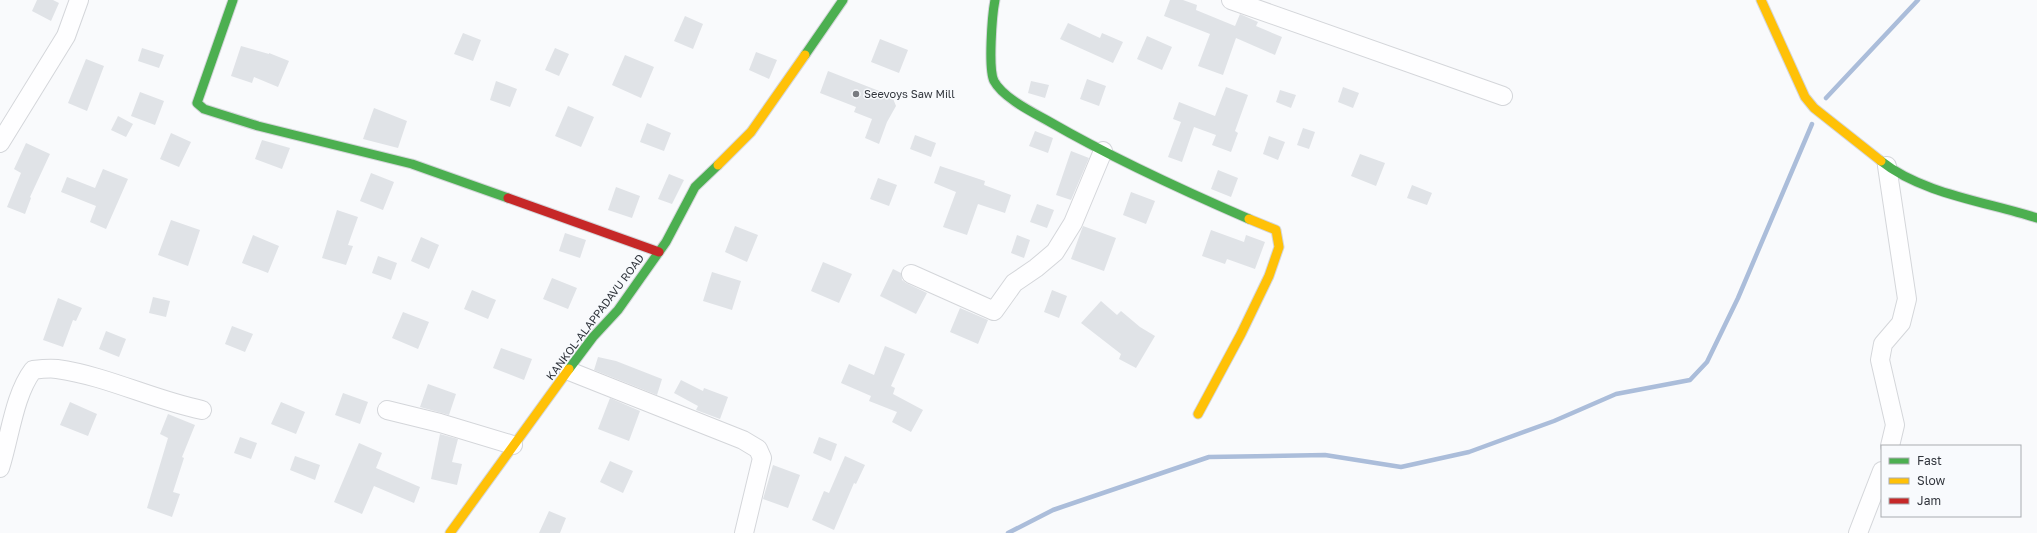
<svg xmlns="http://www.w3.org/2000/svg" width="2037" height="533" viewBox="0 0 2037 533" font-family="'Golos Text',sans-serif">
	<rect width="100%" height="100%" fill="#f9fafc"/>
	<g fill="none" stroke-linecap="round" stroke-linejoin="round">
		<path stroke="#abbdda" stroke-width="4.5" d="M1826 98 1918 0
			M1008 533 1053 510 1209 457 1325 455 1401 467 1469 452 1554 421 1616 394 1690 380 1707 362 1738 298 1812 124"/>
	</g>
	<path fill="#e0e3e7" d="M37 0H53L59 3 51 21 32 11Z
		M1170 0H1183L1197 5 1196 10 1235 26 1240 14 1258 22 1256 26 1282 37 1275 55 1236 38 1223 75 1198 66 1210 34 1164 16Z
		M685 16 703 24 693 49 674 41Z
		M1068 23 1100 38 1102 33 1123 42 1113 63 1060 39Z
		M463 33 481 40 473 61 454 54Z
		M1147 36 1172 47 1162 70 1137 59Z
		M880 39 908 50 899 73 871 62Z
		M241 46 269 54V53L289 61 278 87 254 77 252 83 231 76Z
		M142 48 164 55 159 68 138 61Z
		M555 48 569 54 559 76 545 70Z
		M756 52 777 60 769 79 749 70Z
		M625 55 654 67 641 98 612 85Z
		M86 59 104 66 87 111 68 103Z
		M828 71 892 96 896 106 887 122 879 144 865 138 872 119 854 112 856 107 820 93Z
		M1087 79 1106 86 1099 106 1080 99Z
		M496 81 517 89 510 107 490 100Z
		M1031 81 1049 85 1045 98 1028 93Z
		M1226 87 1248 95 1235 131 1238 133 1231 152 1212 145 1216 135 1194 127 1182 162 1168 157 1181 122 1173 119 1179 102 1215 116Z
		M1343 87 1359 93 1353 108 1338 102Z
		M1280 90 1296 95 1291 108 1276 102Z
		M140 92 164 101 155 125 131 116Z
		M568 106 594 117 581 147 555 136Z
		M374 108 407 121 398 148 363 139Z
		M118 116 133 124 126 137 111 130Z
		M647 123 671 133 664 151 640 142Z
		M1303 128 1315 132 1309 149 1297 145Z
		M1035 131 1053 138 1048 153 1029 146Z
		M171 133 191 142 179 167 160 159Z
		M915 135 936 143 931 157 910 149Z
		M1269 136 1285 142 1278 160 1263 154Z
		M262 140 290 148 282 169 255 159Z
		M26 143 50 154 30 197 31 198 25 214 7 207 21 173 14 169Z
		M1071 151 1089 158 1071 200 1056 195Z
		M1360 154 1385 163 1376 186 1351 176Z
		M940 166 985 181 984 185 1011 195 1005 213 978 204 967 235 943 227 956 192 934 183Z
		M103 169 128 179 106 229 90 222 96 206 61 192 67 177 95 188Z
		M1218 170 1238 178 1231 197 1211 189Z
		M371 173 394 182 383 210 360 201Z
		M669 174 684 180 672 204 658 199Z
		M878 178 897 185 889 206 870 199Z
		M1412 185 1432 193 1427 205 1407 198Z
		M616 187 640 196 632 218 608 210Z
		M1131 192 1155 201 1146 224 1123 215Z
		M1037 204 1054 210 1047 228 1030 222Z
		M337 210 358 217 348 245 353 246 346 265 322 258Z
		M171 220 200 230 188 266 158 255Z
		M735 226 758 235 747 262 725 252Z
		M1083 226 1116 238 1104 271 1071 259Z
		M1211 230 1244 242 1246 235 1265 242 1255 269 1227 259 1225 264 1202 256Z
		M565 233 586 240 580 258 559 251Z
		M253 235 279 246 268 273 242 263Z
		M1017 235 1030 240 1024 258 1011 253Z
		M421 237 439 245 429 269 411 261Z
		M378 256 397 263 391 280 372 273Z
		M823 262 852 274 839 303 811 291Z
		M893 269 901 273 902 280 906 283 927 293 916 314 880 296Z
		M712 272 741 281 732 310 703 301Z
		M552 278 577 288 568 309 543 299Z
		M472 290 496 300 488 319 464 309Z
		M1052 290 1067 296 1059 318 1044 312Z
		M153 297 170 301 166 317 149 313Z
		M58 298 82 308 76 321 73 320 63 347 43 340Z
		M1101 301 1117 315 1121 311 1140 327 1155 336 1136 368 1119 359 1121 354 1081 323Z
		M960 308 988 320 978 344 950 332Z
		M403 312 429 322 418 349 392 338Z
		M232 326 253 334 245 352 225 344Z
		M106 331 126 339 119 357 99 349Z
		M885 346 905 354 891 386 895 388 893 394 923 410 911 432 892 422 897 412 869 401 871 396 841 383 849 364 874 375Z
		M501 348 532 359 524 380 493 368Z
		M598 357 616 361 662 379 657 395 594 370Z
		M681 380 703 391 704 388 728 397 720 419 696 410 698 406 674 393Z
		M428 384 456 394 449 415 420 407Z
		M343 393 368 402 360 424 335 415Z
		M610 398 640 411 629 441 598 429Z
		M70 402 97 414 88 436 60 425Z
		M281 402 305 412 296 434 271 424Z
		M168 414 195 425 182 457 184 458 173 492 180 494 172 517 147 508 168 438 160 434Z
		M440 434 458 439 452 462 462 464 457 485 431 479Z
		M240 437 257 443 251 459 234 453Z
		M819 437 837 444 831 461 813 453Z
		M359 443 382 453 376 468 420 487 414 503 374 486 362 514 334 502Z
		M295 456 320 465 315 480 290 470Z
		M845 456 865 465 856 484 854 483 834 530 812 520 824 491 829 493Z
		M610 461 633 471 623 493 600 482Z
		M773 465 800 475 788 508 763 499Z
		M549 511 566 518 560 533H539Z"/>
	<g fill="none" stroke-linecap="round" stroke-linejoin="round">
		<g stroke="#d4d6da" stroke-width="20">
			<path id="street" d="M1231 0 1503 96
				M0 143 66 36 79 0
				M1887 166 1907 299 1901 323 1883 344 1880 360 1895 425 1890 446
				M911 274 994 311 1014 283 1036 268 1055 252 1073 223 1103 151
				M569 371 743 440 758 449 762 458 744 533
				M387 410 440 423 513 445
				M0 468C10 437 14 395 33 370 41 369 50 368 57 369 107 376 153 400 202 410
				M1858 533 1882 471"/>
		</g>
		<g stroke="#d4d6da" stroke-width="11">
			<path id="fast" d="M233 0 197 103 204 109 258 126 412 164 508 198
				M995 0C992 15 988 69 994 81 1003 98 1034 113 1050 122 1114 159 1182 190 1249 219
				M805 55 843 0
				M1881 161C1922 194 1988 202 2037 218
				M569 369 593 337 618 310 666 242 695 187 718 165"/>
		</g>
		<g stroke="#d4d6da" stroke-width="11">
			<path id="slow" d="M1761 0 1805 97 1814 108 1881 161
				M718 165 751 132 805 55
				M1198 414 1241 334 1269 276 1279 247 1276 230 1249 219
				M450 533 569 369"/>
		</g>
		<g stroke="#d4d6da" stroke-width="11">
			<path id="jam" d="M508 198 659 252"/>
		</g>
		<use href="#street" stroke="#fefeff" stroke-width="18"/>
		<use href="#fast" stroke="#4caf50" stroke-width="9"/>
		<use href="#slow" stroke="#ffc107" stroke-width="9"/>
		<use href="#jam" stroke="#c62828" stroke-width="9"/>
	</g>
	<circle fill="#787b80" stroke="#f8fafd" stroke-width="1.5" cx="856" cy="94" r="4"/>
	<g text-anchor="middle" stroke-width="3" stroke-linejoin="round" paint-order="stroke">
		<g font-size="11" fill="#32363d" stroke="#f8fafd" text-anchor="start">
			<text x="864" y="98">Seevoys Saw Mill</text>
		</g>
		<g font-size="11" fill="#32363d" stroke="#f8fafd">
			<text transform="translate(595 317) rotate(-53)" y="4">KANKOL-ALAPPADAVU ROAD</text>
		</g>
	</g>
	<rect x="1881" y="445" width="140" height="72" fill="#f8fafd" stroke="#a9acb0"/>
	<rect x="1889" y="458" width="20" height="6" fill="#4caf50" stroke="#a9acb0"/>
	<text x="1917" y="465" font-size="12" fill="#32363d">Fast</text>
	<rect x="1889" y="478" width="20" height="6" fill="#ffc107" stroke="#a9acb0"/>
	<text x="1917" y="485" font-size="12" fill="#32363d">Slow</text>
	<rect x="1889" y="498" width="20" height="6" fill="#c62828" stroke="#a9acb0"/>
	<text x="1917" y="505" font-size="12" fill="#32363d">Jam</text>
</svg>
